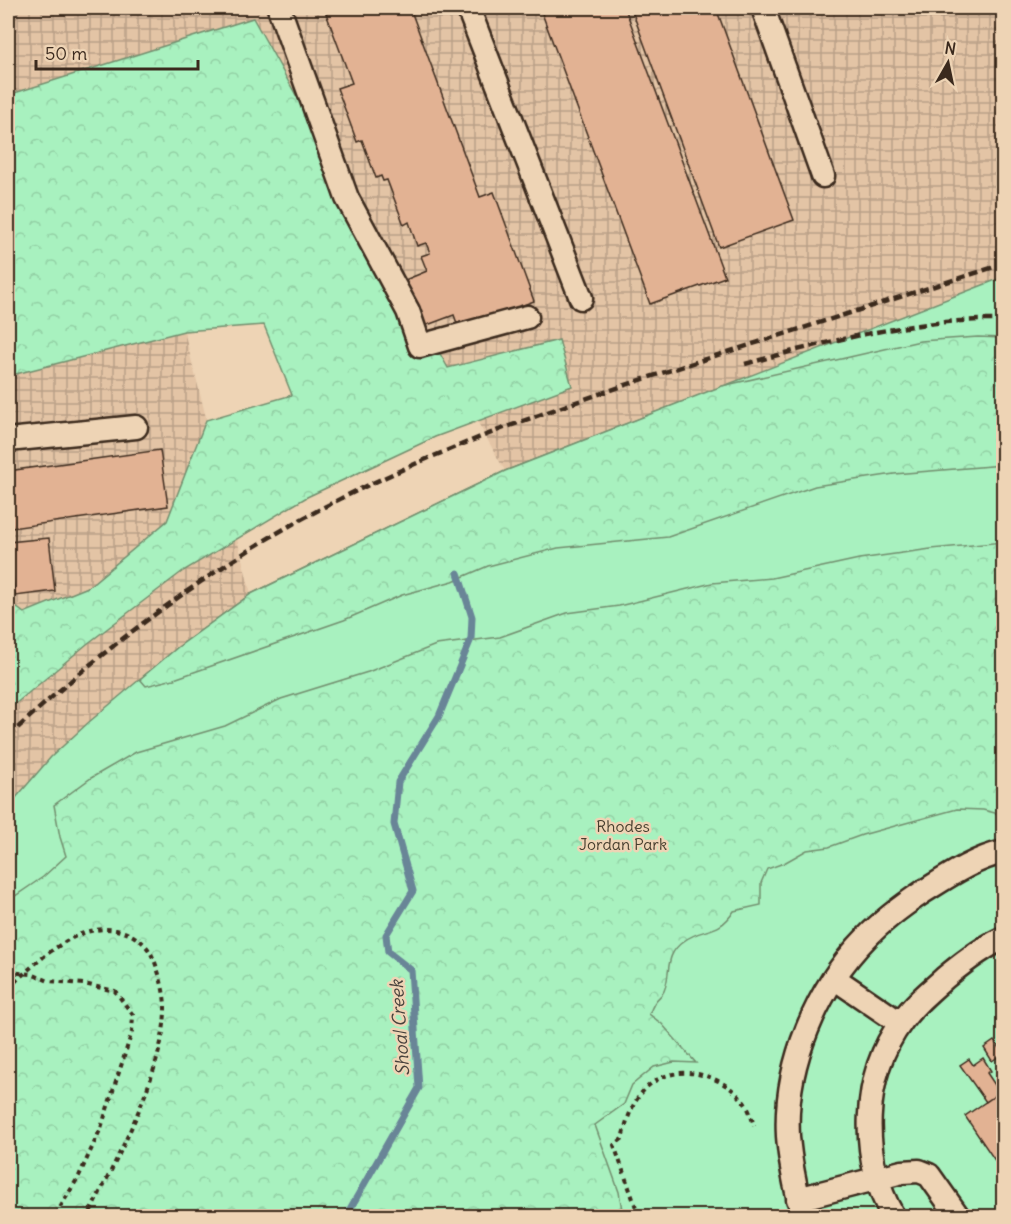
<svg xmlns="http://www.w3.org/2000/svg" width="1011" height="1224" viewBox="0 0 1011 1224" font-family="Delius,sans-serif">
	<defs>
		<pattern id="industrial-grid" width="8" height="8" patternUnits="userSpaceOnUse" patternTransform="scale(1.5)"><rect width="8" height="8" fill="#e3c4a5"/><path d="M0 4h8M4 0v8" fill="none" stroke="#b99f86"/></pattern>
		<pattern id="forest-crowns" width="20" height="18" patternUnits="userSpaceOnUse" patternTransform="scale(1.5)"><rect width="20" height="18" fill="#a8f1bf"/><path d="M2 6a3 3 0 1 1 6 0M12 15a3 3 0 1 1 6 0" fill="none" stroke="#92cfa4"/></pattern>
	</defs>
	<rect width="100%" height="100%" fill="#eed4b5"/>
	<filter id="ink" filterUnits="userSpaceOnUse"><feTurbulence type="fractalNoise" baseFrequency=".0167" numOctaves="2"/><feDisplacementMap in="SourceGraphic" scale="12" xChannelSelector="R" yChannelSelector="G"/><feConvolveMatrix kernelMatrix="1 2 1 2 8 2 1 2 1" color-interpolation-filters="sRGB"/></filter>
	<g filter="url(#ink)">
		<path fill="url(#industrial-grid)" d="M8 8H1003V277L505 471 415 310 8 95Z
			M184 331 251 594 178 647 89 722 51 757 8 807V376Z"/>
		<path fill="#a8f1bf" stroke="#728e6e" stroke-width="1.5" d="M1001 278 1004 283 1003 1216H8V807L51 757 89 722 178 647 251 594 505 471Z"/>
		<path fill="url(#forest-crowns)" stroke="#728e6e" stroke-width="1.5" d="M253 18 448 368 559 340 572 386 435 437 307 497 183 571 87 644 8 710V601L24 613 88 587 167 521 206 420 292 395 264 325 184 331 8 376V95Z
			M978 337 1003 338V465L894 474 815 486 668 537 558 548 488 566 453 581 402 595 344 620 174 679 146 686 140 679 178 647 251 594 505 471 722 386 920 341Z
			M1003 542V815L983 810 957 809 862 835 829 847 807 850 784 863 767 869 761 883V905L734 911C718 936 704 926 684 941 663 956 672 972 664 991 662 996 658 997 655 1002 653 1005 651 1010 649 1014L662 1024 696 1063 674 1062 654 1067 632 1085 624 1104 595 1125 619 1192 623 1216H8V901L43 877 66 856 60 837 54 805 91 778 136 752 225 726 281 699 368 672 436 645 500 637 567 613 619 606 712 583 772 578 859 559 931 549Z"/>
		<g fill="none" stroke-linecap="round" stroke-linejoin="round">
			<path stroke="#698597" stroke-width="7" d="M346 1216 419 1088 411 970 388 952 386 935 413 891 394 824 398 782 439 716 471 639 472 617 458 573"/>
		</g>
		<path fill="#e2b293" stroke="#3b2a1e" stroke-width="1.5" d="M324 8H410L480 197 494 192 534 301 459 329 454 315 422 327 405 280 427 271 421 256 430 253 426 243 417 246 409 222 404 225 387 180 383 181 381 176 376 178 362 140 357 142 337 88 352 83Z
			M540 8H625L725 277 650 304Z
			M631 8H716L794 220 719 247Z
			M160 450 168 506 12 528 8 496V471Z
			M49 538 55 591 15 596 8 542Z
			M994 1041 999 1048 1004 1044V1059L1001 1055 992 1061 984 1048Z
			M983 1058 991 1071 987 1073 1003 1097 999 1100 996 1095 986 1102 960 1065 969 1059 973 1065Z
			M996 1095 1004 1107 1002 1171 965 1116Z"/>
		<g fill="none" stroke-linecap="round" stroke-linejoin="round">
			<g stroke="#3b2a1e" stroke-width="27">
				<path id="minor" d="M279 8 347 198 408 311 420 346 527 317
					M468 8 581 298
					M763 8 823 176
					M8 440 136 427
					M834 978 900 1023
					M798 1199 902 1172 919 1171 929 1175 958 1216
					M803 1216C796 1190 790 1164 788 1136 784 1065 817 988 866 938 883 920 902 906 923 892 947 877 975 858 1004 852
					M893 1216C860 1158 861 1076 902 1021 914 1004 931 990 947 976 964 962 983 947 1004 938"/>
			</g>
			<path stroke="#3b2a1e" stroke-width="4" stroke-dasharray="4.5 4.5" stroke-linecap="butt" d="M8 972 31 974 49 981 84 984 115 991 133 1015 132 1032 101 1128 79 1176 55 1216
				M8 988C41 959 86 911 133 936 147 944 152 953 157 968 161 980 165 995 165 1008 165 1070 116 1161 88 1216
				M639 1216 614 1145 622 1139C626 1122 632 1102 645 1089 673 1060 725 1073 746 1105 750 1111 752 1119 754 1126"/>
			<use href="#minor" stroke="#eed4b5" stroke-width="22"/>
			<path stroke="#3b2a1e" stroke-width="4.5" stroke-dasharray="9 4.5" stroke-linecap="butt" d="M745 364C829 341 916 318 1004 320
				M8 737C81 668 161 606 246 552 381 466 548 410 699 361 801 329 902 296 1004 264"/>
		</g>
	</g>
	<g text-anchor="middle" stroke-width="5" stroke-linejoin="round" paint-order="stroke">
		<g font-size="16" fill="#463e2e" stroke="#eed4b5">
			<text x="623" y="832">Rhodes<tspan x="623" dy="18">Jordan Park</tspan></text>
		</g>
		<g font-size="18" font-style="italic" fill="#47413c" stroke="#eed4b5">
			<text transform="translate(400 1028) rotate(-94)" y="6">Shoal Creek</text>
		</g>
	</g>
	<rect width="1011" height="1224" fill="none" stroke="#eed4b5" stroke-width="30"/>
	<rect x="15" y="15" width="981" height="1194" fill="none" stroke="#3b2a1e" stroke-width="2" filter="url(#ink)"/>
	<g transform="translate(948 63) rotate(9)" stroke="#eed4b5" stroke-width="4.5" paint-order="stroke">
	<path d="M0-4.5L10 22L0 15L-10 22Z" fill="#3b2a1e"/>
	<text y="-9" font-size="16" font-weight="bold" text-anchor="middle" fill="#3b2a1e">N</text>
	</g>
	<path d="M36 60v9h162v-9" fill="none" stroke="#3b2a1e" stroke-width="3"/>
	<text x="45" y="60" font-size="18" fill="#3b2a1e" stroke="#eed4b5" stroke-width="4.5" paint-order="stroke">50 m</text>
</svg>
